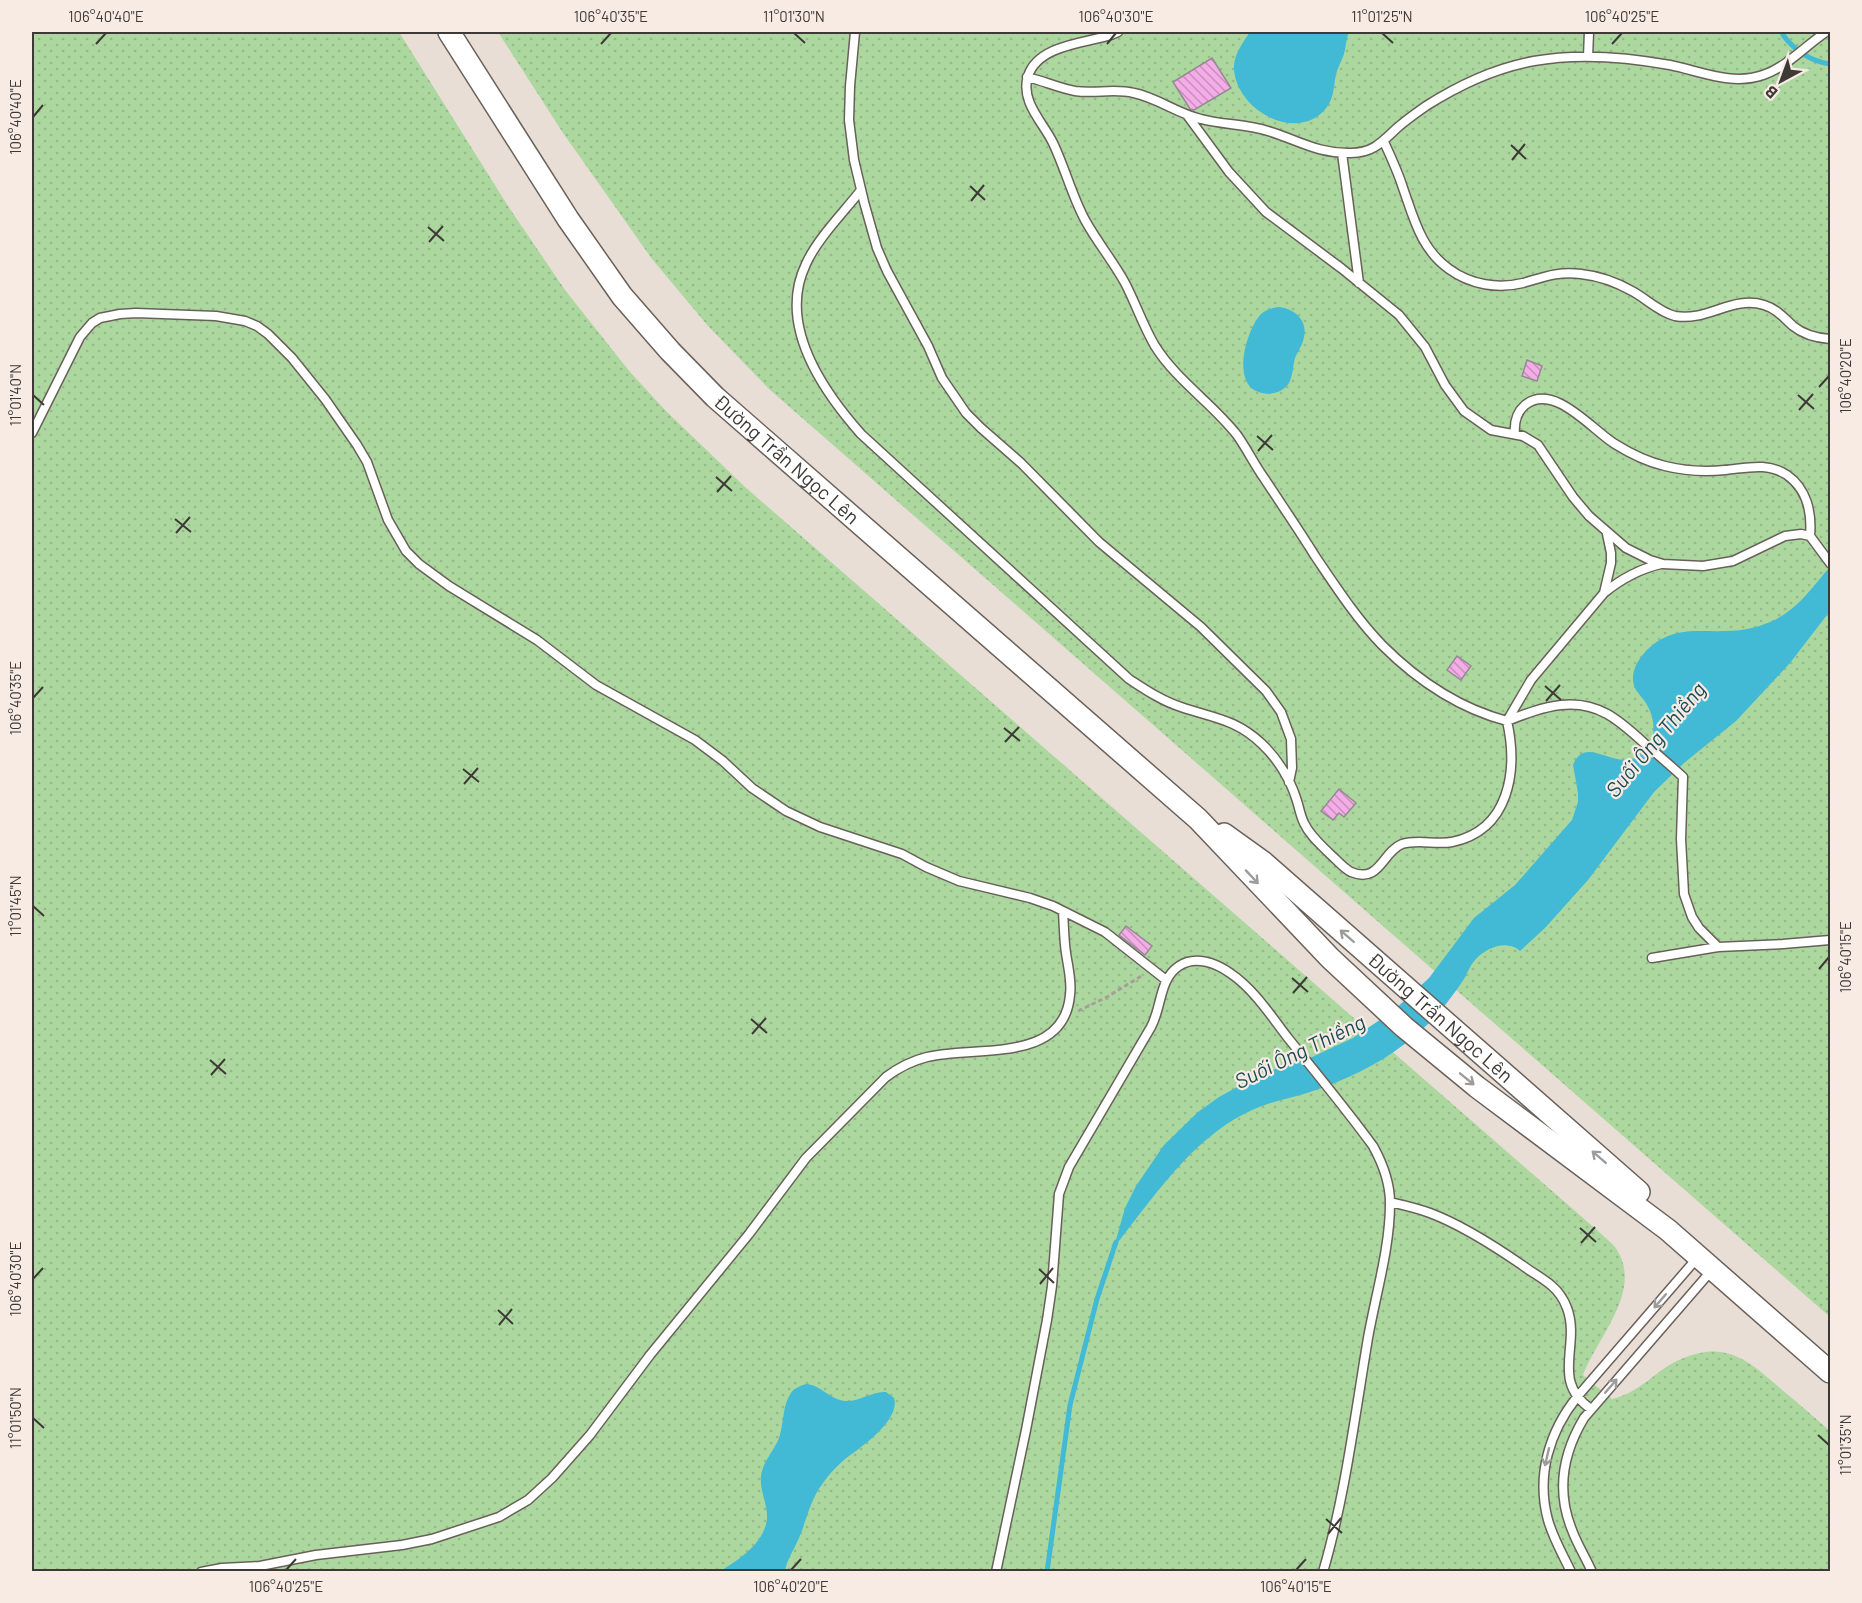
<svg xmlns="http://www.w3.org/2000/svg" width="1862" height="1603" viewBox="0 0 1862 1603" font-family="Barlow,sans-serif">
	<defs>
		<pattern id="grass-dots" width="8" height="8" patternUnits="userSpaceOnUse" patternTransform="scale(1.5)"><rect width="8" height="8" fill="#acd8a0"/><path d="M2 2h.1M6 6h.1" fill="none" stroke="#95ba8a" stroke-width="1.8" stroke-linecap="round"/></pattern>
		<pattern id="building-back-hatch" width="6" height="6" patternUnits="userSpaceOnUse" patternTransform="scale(1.5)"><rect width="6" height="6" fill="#f5ade7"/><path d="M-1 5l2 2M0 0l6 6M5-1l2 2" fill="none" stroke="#c88ebc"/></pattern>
	</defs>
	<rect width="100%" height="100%" fill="#e9ded6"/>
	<path fill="url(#grass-dots)" d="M32 32H399L508 206 565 290 630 372 666 411 744 486 1598 1231C1603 1236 1610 1241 1615 1247 1645 1289 1598 1336 1583 1375L1612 1399C1643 1391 1653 1372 1679 1360 1725 1339 1748 1360 1781 1389 1798 1403 1814 1417 1830 1431V1571L32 1572Z
		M498 32H1830V1317L769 389 708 326 652 259 563 133Z"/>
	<path fill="#42bad6" d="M1250 32H1349C1346 39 1346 47 1344 54 1342 60 1339 65 1337 71 1333 84 1335 96 1327 107 1298 145 1236 110 1234 69 1233 56 1243 42 1250 32Z
		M1278 307C1294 308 1308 320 1304 337 1303 344 1298 351 1295 358 1293 365 1293 374 1290 381 1284 394 1266 397 1254 390 1233 377 1247 329 1261 314 1266 310 1271 308 1278 307Z
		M1830 567V611L1790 663 1736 721 1684 763 1654 792 1588 880 1545 928 1520 951C1507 939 1486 948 1476 959 1470 965 1468 972 1464 979 1457 990 1448 1001 1440 1012 1430 1023 1418 1033 1406 1043 1377 1066 1339 1083 1304 1094 1285 1099 1266 1103 1248 1112 1190 1140 1153 1199 1114 1247L1125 1208 1136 1186 1164 1145 1198 1112 1219 1097 1263 1073 1310 1058 1353 1038 1393 1011 1429 978 1474 918 1515 885 1572 820 1578 802V793L1573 765C1587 731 1618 778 1645 751 1657 739 1655 718 1647 705 1644 699 1639 695 1636 690 1628 675 1637 660 1648 649 1673 626 1695 632 1726 631 1741 631 1756 628 1770 622 1798 610 1811 588 1830 567Z
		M806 1384C821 1385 829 1399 845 1401 860 1402 871 1391 886 1392L894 1398C901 1420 860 1448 845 1459 837 1466 829 1474 823 1483 810 1500 807 1519 799 1538 794 1550 787 1559 785 1571H721C736 1561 757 1548 764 1530 773 1511 759 1495 761 1476 763 1461 774 1451 779 1438 784 1424 782 1406 791 1393 794 1388 800 1386 806 1384Z"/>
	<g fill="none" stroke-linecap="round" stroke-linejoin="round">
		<path stroke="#42bad6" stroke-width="5" d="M1783 35C1795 51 1810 61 1830 64
			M1047 1572 1070 1405 1097 1299 1116 1242"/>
	</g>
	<path fill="url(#building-back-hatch)" stroke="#948a91" stroke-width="1.5" d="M1212 58 1231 88 1194 110 1190 109 1173 82Z
		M1527 360 1542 366 1537 381 1522 376Z
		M1457 656 1471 666 1461 680 1447 670Z
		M1339 789 1356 803 1344 817 1339 813 1333 820 1321 811Z
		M1126 926 1152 946 1145 955 1119 935Z"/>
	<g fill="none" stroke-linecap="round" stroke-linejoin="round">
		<g stroke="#696059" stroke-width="11">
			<path id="service" d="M855 32 850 86 849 120 854 160 864 202 877 248 887 271 928 346 942 378 966 413 981 428 1021 463 1099 542 1201 627 1266 691 1281 712 1291 739 1292 768 1289 782
				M1588 57 1589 32
				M1027 77C1044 81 1059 88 1075 91 1095 94 1114 88 1134 93 1158 98 1178 114 1201 119 1224 125 1246 124 1268 131 1298 140 1318 154 1351 153 1373 153 1382 142 1397 128 1406 120 1416 113 1426 106 1459 85 1495 68 1534 61 1578 53 1626 57 1670 65 1700 71 1732 86 1763 75 1787 67 1805 46 1826 32
				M1187 115 1229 172 1266 212 1341 268 1399 315 1425 347 1445 385 1464 411 1491 430 1523 436 1538 445 1573 497 1589 516 1626 548 1650 560 1663 564 1703 566 1733 561 1785 536 1801 534 1810 536 1830 563
				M1384 142C1391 157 1398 172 1403 188 1414 219 1421 249 1449 269 1471 285 1498 289 1523 283 1544 277 1558 271 1581 274 1599 276 1616 282 1632 291 1647 299 1659 312 1675 316 1707 322 1733 295 1764 305 1777 309 1783 317 1793 326 1804 335 1816 338 1830 339
				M1342 153 1359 283
				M861 190C844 212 817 239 806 264 777 324 822 390 861 434L1129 679C1146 690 1162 701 1181 707 1213 718 1236 719 1262 744 1277 758 1290 779 1296 798 1299 806 1300 815 1304 823 1310 836 1321 845 1330 854 1337 860 1343 868 1351 872 1380 884 1382 852 1402 844 1418 839 1436 845 1452 842 1510 830 1518 770 1507 721 1458 708 1418 681 1382 645 1356 618 1336 587 1315 556 1299 530 1281 504 1264 478 1254 464 1247 449 1237 435 1212 403 1177 381 1155 346 1143 326 1136 304 1125 283 1113 261 1097 242 1085 220 1072 196 1065 168 1053 143 1043 122 1020 102 1028 76 1038 45 1085 43 1111 35L1118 32
				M32 433 80 337 92 323 100 318 120 314 136 313 216 316 245 321 257 326 268 334 292 358 325 399 357 445 367 462 388 520 406 551 419 564 449 586 537 640 596 685 695 740 723 761 752 788 786 811 820 827 902 854 926 867 959 881 1030 898 1053 906 1105 932 1166 980
				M1515 434C1514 424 1516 413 1525 405 1554 382 1592 430 1615 444 1631 454 1648 462 1665 466 1685 471 1705 472 1725 470 1747 468 1767 462 1787 475 1807 489 1812 513 1810 536
				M1604 593C1621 579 1639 569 1661 564
				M1507 721C1525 714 1543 707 1561 705 1598 701 1619 720 1644 743 1657 754 1670 765 1683 777L1681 839 1684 894 1692 917 1699 928 1718 947
				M1507 721 1531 680 1604 593 1611 563V553L1607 534
				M1652 958 1718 947 1783 944 1830 940
				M1390 1202C1403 1205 1417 1208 1430 1213 1462 1225 1493 1245 1522 1265 1531 1272 1543 1278 1552 1286 1559 1292 1564 1300 1567 1308 1581 1345 1550 1381 1591 1409
				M201 1572 222 1568 260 1566 316 1555 402 1545 432 1539 499 1517 528 1500 552 1478 590 1435 650 1355 749 1234 806 1158 886 1077C898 1068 911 1061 927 1057 973 1045 1064 1065 1070 995 1072 981 1068 967 1066 953 1064 940 1064 926 1063 912
				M996 1572 1026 1430 1047 1320 1052 1286 1059 1194 1069 1167 1151 1027C1162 1007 1159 979 1179 966 1195 955 1216 963 1230 973 1254 989 1271 1016 1288 1038 1317 1074 1346 1109 1373 1146 1383 1164 1390 1182 1390 1203 1390 1248 1376 1293 1368 1338 1355 1415 1345 1497 1323 1572
				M1571 1572C1563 1555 1553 1538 1548 1520 1536 1476 1549 1432 1577 1397L1698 1257
				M1592 1572C1586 1558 1577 1544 1572 1530 1556 1491 1563 1453 1584 1418L1712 1270"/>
		</g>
		<g stroke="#696059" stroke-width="24">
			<g id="tertiary">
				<path id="s1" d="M449 32 568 219 622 296 670 351 715 397 1198 819 1330 958 1404 1027 1477 1087 1668 1230 1830 1372"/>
				<path id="s2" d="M1224 834 1263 862 1639 1192"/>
			</g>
		</g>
		<path stroke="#a79e98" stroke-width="3" stroke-dasharray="4.5 3" stroke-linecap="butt" d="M1078 1011 1107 997 1143 975"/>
		<use href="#service" stroke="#fff" stroke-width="8"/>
		<use href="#tertiary" stroke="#fff" stroke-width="21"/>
	</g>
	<defs><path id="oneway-shaft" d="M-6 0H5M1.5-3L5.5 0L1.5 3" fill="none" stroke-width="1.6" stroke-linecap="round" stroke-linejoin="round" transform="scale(1.5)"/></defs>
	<g stroke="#9e9c9a">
		<use href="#oneway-shaft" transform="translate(1252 877) rotate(47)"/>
		<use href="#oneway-shaft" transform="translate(1347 936) rotate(-139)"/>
		<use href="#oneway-shaft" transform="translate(1467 1079) rotate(39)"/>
		<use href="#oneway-shaft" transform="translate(1599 1157) rotate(-139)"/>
		<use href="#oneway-shaft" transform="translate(1660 1301) rotate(131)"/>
		<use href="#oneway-shaft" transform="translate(1611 1386) rotate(-49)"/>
		<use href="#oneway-shaft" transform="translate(1547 1457) rotate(103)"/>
	</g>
	<path fill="none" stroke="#3e3936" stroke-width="2" d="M794 33 805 43M1382 33 1393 43M96 44 106 33M601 44 611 33M1107 44 1116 33M1612 44 1622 33M33 117 43 105M1511 145 1526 159M1512 160 1525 144M970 186 985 200M971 201 984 185M428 227 444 241M429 242 443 226M1819 387 1829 376M33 395 44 405M1798 395 1814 409M1799 410 1813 394M1257 436 1273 450M1258 451 1272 435M716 477 732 491M717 492 731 476M175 519 191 532M176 533 190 517M1545 686 1561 700M33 698 43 687M1546 701 1560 685M1004 728 1020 741M1005 742 1019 727M463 769 479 782M464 784 478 768M33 906 44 916M1819 969 1829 957M1292 978 1308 992M1293 993 1307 977M751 1019 767 1033M752 1034 766 1018M210 1060 226 1074M211 1075 225 1059M1580 1228 1596 1242M1581 1243 1595 1227M1039 1269 1054 1283M33 1279 43 1268M1040 1284 1053 1268M498 1310 513 1324M499 1325 512 1309M33 1418 44 1428M1818 1435 1829 1445M1326 1519 1342 1533M1328 1534 1341 1518M286 1570 296 1559M791 1570 801 1559M1296 1570 1306 1559"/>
	<g text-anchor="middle" stroke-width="4.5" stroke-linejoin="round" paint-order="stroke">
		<g font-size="20" fill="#3e3936" stroke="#f7ebe3">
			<text dy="7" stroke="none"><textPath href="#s1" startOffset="548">Đường Trần Ngọc Lên</textPath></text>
			<text dy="7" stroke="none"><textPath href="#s2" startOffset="284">Đường Trần Ngọc Lên</textPath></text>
		</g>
		<g font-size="21" font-style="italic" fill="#194b57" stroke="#f7ebe3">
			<text transform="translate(1656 740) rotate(-50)" y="7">Suối Ông Thiềng</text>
			<text transform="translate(1300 1052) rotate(-26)" y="7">Suối Ông Thiềng</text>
		</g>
	</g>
	<rect width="1862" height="1603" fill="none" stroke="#f7ebe3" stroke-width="66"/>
	<g transform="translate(1781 81) rotate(221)" stroke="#f7ebe3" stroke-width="4.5" paint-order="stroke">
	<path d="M0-4.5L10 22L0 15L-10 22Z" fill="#3e3936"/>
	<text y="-9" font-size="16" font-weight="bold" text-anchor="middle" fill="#3e3936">B</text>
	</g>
	<rect x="33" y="33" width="1796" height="1537" fill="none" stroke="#3e3936" stroke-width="2"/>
	<g font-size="15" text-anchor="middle" fill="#3e3936">
		<text x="106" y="22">106°40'40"E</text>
		<text x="611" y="22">106°40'35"E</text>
		<text x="794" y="22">11°01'30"N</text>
		<text x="1116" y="22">106°40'30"E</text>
		<text x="1382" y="22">11°01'25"N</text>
		<text x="1622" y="22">106°40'25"E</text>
		<text transform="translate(16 117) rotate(-90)" y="5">106°40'40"E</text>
		<text transform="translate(1846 376) rotate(-90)" y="5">106°40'20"E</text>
		<text transform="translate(16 395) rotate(-90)" y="5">11°01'40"N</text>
		<text transform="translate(16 698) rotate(-90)" y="5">106°40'35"E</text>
		<text transform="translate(16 906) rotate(-90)" y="5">11°01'45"N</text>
		<text transform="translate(1846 957) rotate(-90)" y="5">106°40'15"E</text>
		<text transform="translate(16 1279) rotate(-90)" y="5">106°40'30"E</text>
		<text transform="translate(16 1418) rotate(-90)" y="5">11°01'50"N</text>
		<text transform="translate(1846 1445) rotate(-90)" y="5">11°01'35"N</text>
		<text x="286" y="1592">106°40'25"E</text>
		<text x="791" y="1592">106°40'20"E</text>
		<text x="1296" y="1592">106°40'15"E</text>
	</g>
</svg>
